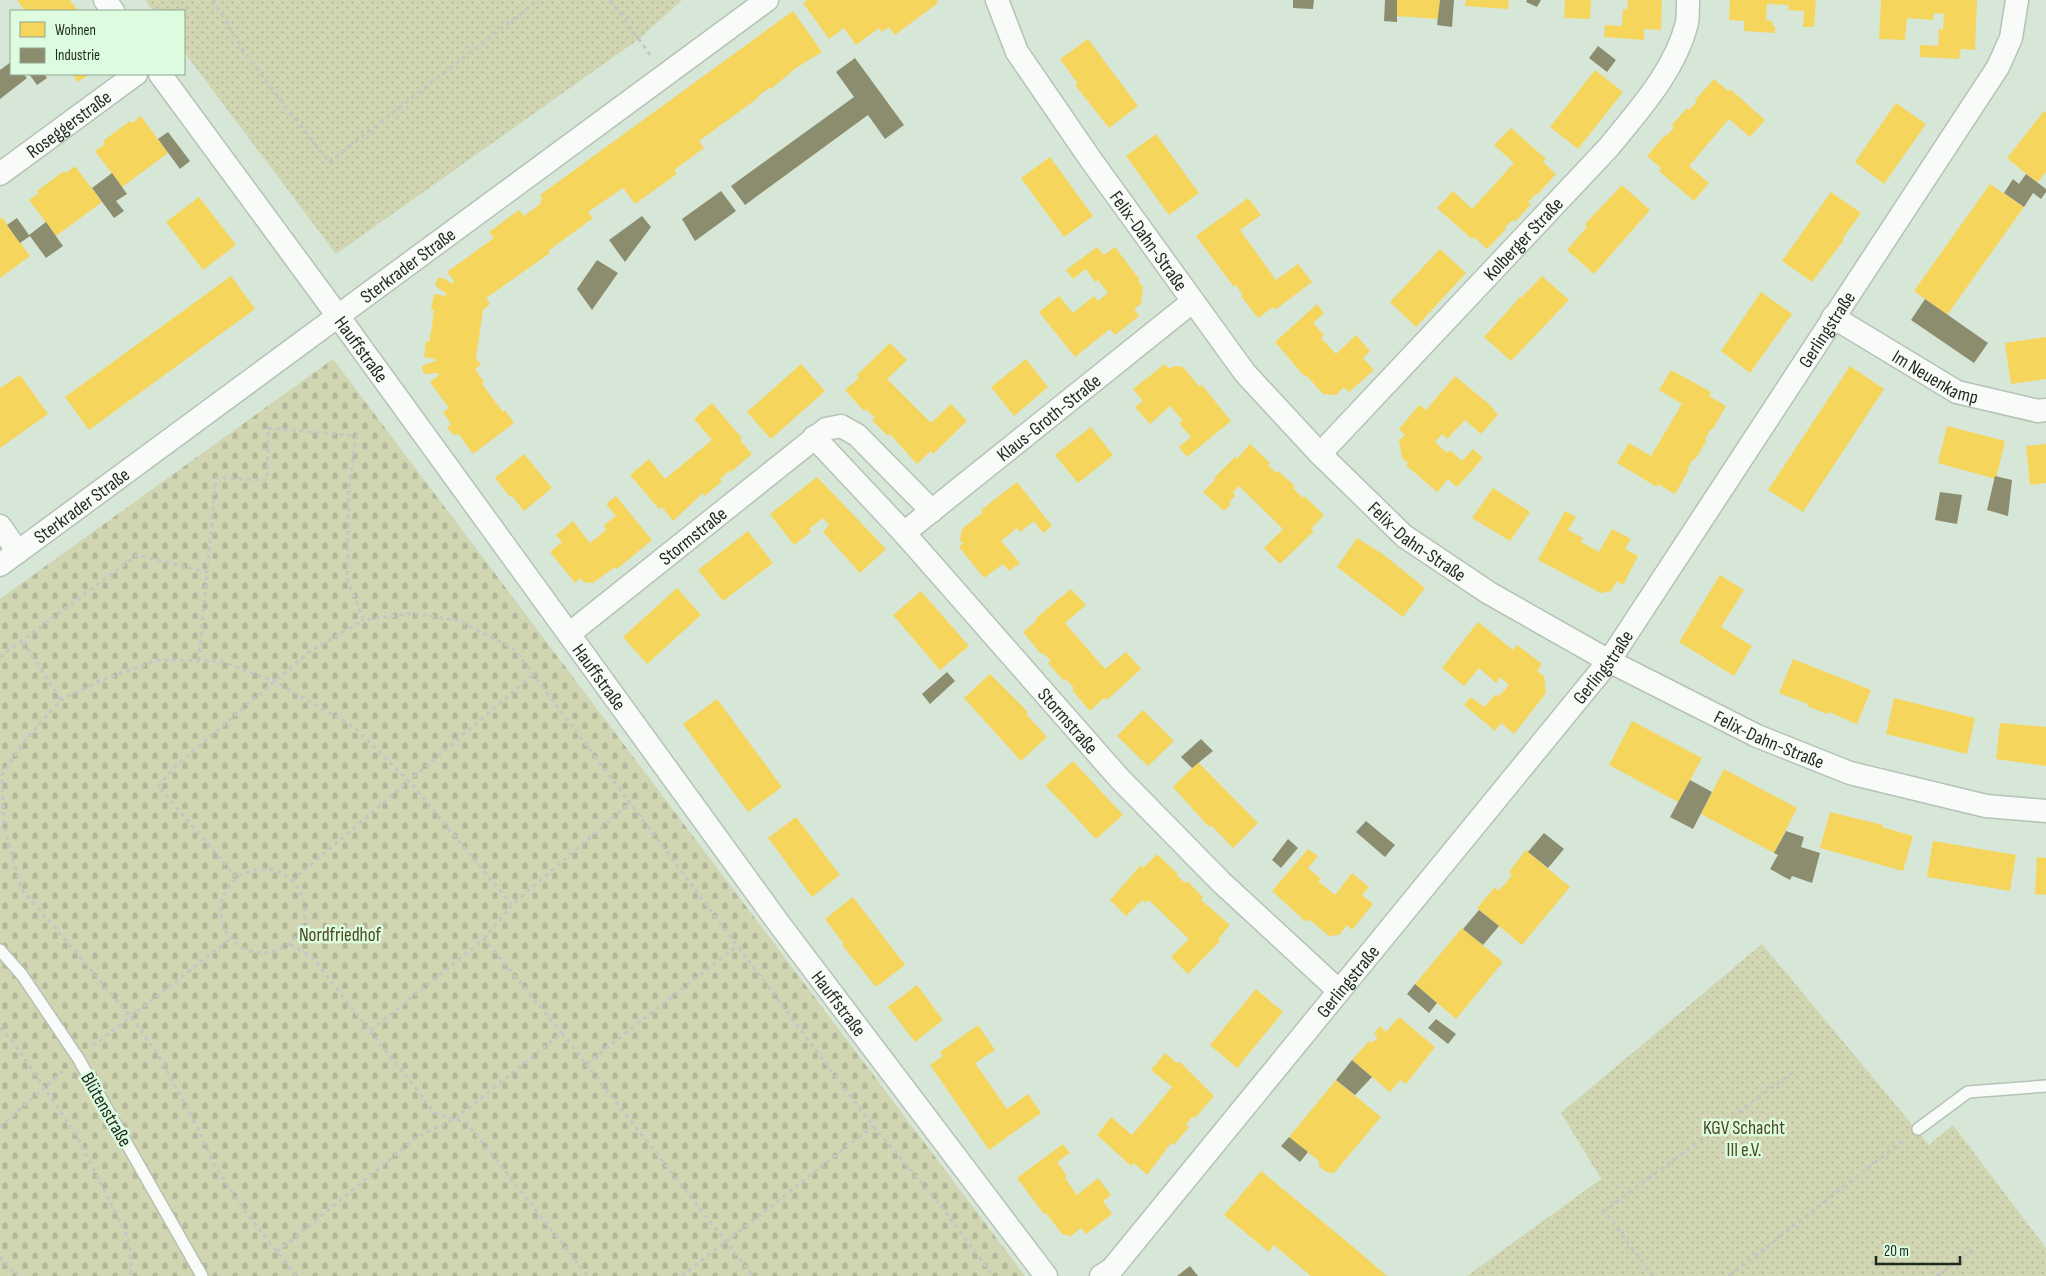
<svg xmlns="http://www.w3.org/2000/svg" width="2046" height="1276" viewBox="0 0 2046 1276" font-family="'Sofia Sans Condensed',sans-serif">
	<defs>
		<pattern id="cemetery-stones" width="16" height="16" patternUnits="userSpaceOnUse" patternTransform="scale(1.25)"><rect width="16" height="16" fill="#d1d5b2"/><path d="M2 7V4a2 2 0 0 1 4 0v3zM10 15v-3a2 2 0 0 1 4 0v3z" fill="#b3b799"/></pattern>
		<pattern id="garden-dots" width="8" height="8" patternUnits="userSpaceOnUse" patternTransform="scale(1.25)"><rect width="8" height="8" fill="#d1d5b2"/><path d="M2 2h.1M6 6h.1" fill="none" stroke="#b3b799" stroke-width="1.8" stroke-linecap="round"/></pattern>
	</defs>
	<rect width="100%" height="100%" fill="#d6e7d8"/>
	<path fill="url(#cemetery-stones)" d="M333 359 1025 1276H0V599Z"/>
	<path fill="url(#garden-dots)" d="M145 0H682L639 39 336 254 184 52V11H153Z
		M1762 944 1929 1145 1953 1125 2046 1248V1276H1467L1601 1179 1561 1113Z"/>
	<path fill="#f6d55c" d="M17 0H70L78 11H25Z
		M808 0H936L938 3 895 35 889 27 882 32 879 28 856 45 844 28 829 39 803 3Z
		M1397 0H1440L1439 19 1396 16Z
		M1466 0H1509L1508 9 1465 6Z
		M1565 0H1591L1590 19 1564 18Z
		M1628 0H1662L1661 30 1644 29V40L1604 37 1605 25 1622 26 1623 9 1627 10Z
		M1730 0H1816L1814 27H1803L1804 11 1788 10 1789 5 1767 4 1766 20 1772 21 1773 26H1775V33L1744 31V21L1729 20Z
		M1881 0H1977L1975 50 1961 49 1959 59 1920 57V45L1938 46 1939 29 1943 30 1944 14 1934 13 1933 20 1907 18 1905 40 1879 39Z
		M793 11 822 52 796 68 771 89 769 88 757 97 758 98 699 141 704 148 674 170 677 174 635 204 623 188 588 212 593 218 548 251 550 253 486 298 490 304 483 310 476 358 481 365 475 369 484 382 482 384 503 412 505 410 514 423 473 454 458 433 454 436 447 427 451 424 443 412 449 408 430 382 439 375V373L424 374 422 367 426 364 436 361 435 359 424 357 426 341 429 342 432 326 434 310H431L434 294 445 296 447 294 438 288 435 284 438 278H443L453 284 454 281 447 272 494 238 489 232 519 210 524 216 540 204 542 197 540 195Z
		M1088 39 1138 106 1109 128 1075 85 1078 84 1060 59Z
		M1595 70 1623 92 1578 149 1550 127Z
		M72 74H90L78 82Z
		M1714 79 1728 91 1730 89 1765 120 1750 137 1729 119 1689 166 1709 183 1694 201 1659 171 1661 168 1647 156 1665 135 1666 136 1674 128 1672 125 1687 108 1689 110 1697 101 1695 100Z
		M1896 103 1926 124 1884 184 1855 162Z
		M2044 111 2046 113V172L2037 183 2007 158Z
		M141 116 168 153 122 187 95 151 105 144 103 141 130 121 132 123Z
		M1511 128 1546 159 1543 162 1556 174 1537 195 1536 194 1528 202 1531 204 1515 222 1513 220 1505 227 1506 229 1487 249 1474 237 1472 239 1437 208 1453 191 1472 209 1514 163 1494 145Z
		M1156 134 1199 193 1169 215 1126 156Z
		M1050 157 1093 216 1064 237 1021 178Z
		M75 166 102 202 56 236 29 200 39 193 37 191 64 171 66 173Z
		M1990 184 2024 207 1947 315 1914 291Z
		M1622 185 1650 210 1594 274 1567 250 1587 227 1585 224Z
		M1831 192 1861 213 1843 238 1844 240 1812 282 1782 261Z
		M199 197 236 245 203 270 166 222Z
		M1248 198 1261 215 1240 230 1276 280 1298 264 1312 282 1275 310 1273 307 1258 318 1241 296 1243 295 1236 285 1234 287 1196 236Z
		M2 217 30 256 0 278V219Z
		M1097 247 1104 255 1115 247 1140 280 1138 281 1143 287 1141 304 1134 309 1139 316 1115 335 1110 329 1075 357 1039 312 1059 296 1073 313 1094 296 1098 301 1108 293 1098 280 1095 282 1086 269 1073 279 1066 270Z
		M1440 249 1466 273 1416 327 1390 302Z
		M231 276 255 309 89 430 65 397Z
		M1542 276 1569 300 1511 361 1484 337 1520 297H1522Z
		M1761 292 1792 314 1750 373 1721 351Z
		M1317 304 1324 313 1313 323 1324 335 1321 338 1336 354 1356 335 1370 351 1363 358 1374 370 1349 392 1344 387 1336 395 1323 394 1306 375 1304 376 1275 342Z
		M2046 337V379L2011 384 2005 343Z
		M890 343 907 360 887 379 931 423 951 404 967 421 933 454 931 451 917 464 890 434 888 436 872 420 875 418 866 409 864 411 845 390 859 378 857 375Z
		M1026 359 1048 387 1014 416 991 387Z
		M801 364 825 391 771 439 747 412Z
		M1165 364 1169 369 1174 366 1183 367 1200 387 1202 385 1231 421 1187 457 1179 447 1191 437 1179 423 1183 421 1170 406 1150 424 1135 407 1143 401 1133 389Z
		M1850 366 1884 389 1803 512 1768 490Z
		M1671 370 1711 392 1709 396 1726 406 1713 429H1711L1705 438 1707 440 1695 460 1694 458 1687 469 1689 470 1675 494 1658 484 1657 487 1617 463 1629 443 1651 456 1682 404 1659 390Z
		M20 375 48 414 0 448V388Z
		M1455 376 1490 405 1498 415 1481 434 1465 420 1447 439 1442 434 1435 442 1447 453 1450 450 1462 461 1473 449 1483 458 1457 487 1448 479 1437 492 1406 465 1408 463 1402 458 1399 440 1405 435 1399 429 1419 405 1426 410Z
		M712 403 742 438 740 440 752 454 731 472 730 470 720 479 722 481 705 496 703 493 673 521 662 507 659 509 630 475 649 459 665 479 712 440 694 419Z
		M1947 426 2005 441 1996 479 1938 463Z
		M1091 427 1113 455 1078 483 1055 455Z
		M1250 444 1270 463 1268 465 1276 473 1278 471 1295 486 1293 488 1303 498 1304 496 1324 515 1311 529 1314 531 1280 564 1264 548 1283 529 1239 486 1233 492 1235 496 1229 502 1231 504 1224 511 1203 492 1215 480 1214 478 1235 457 1237 459Z
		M2046 444V483L2030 485 2026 446Z
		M524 454 552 488 524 511 512 496 510 497 495 478Z
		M817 477 886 549 860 573 823 532 829 525 823 518 809 529 811 532 794 545 770 514Z
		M1017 482 1052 526 1043 533 1034 521 1020 532 1017 528 1001 541 1020 563 1009 571 1003 564 984 578 959 547 963 543 960 540 962 529 983 512 981 510Z
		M1493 488 1530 512 1510 541 1472 518Z
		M616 496 652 540 617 569 615 567 593 583 583 582 581 578 575 583 550 552 562 542 556 535 573 521 590 543 606 530 604 525 616 516 606 504Z
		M1565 511 1576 517 1568 530 1583 538 1581 542 1599 552 1612 529 1631 539 1625 549 1638 556 1623 585 1617 581 1611 591 1601 593 1538 560Z
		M748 531 773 563 723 601 698 570Z
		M1357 538 1384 555 1425 588 1403 617 1337 567Z
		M1720 575 1744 590 1721 627 1752 646 1734 676 1679 642Z
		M677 588 701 615 647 664 623 637Z
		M1071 589 1086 605 1065 623 1105 669 1126 652 1141 669 1107 700 1104 698 1090 711 1072 690 1074 688 1066 679 1064 681 1048 663 1051 661 1043 653 1041 654 1023 632 1037 620 1036 618Z
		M921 591 969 646 940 670 893 615Z
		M1478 622 1513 650 1517 645 1542 664 1537 671 1544 676 1546 693 1514 734 1501 723 1495 731 1464 705 1471 697 1484 707 1496 694 1498 697 1509 685 1500 677 1496 683 1479 668 1464 686 1442 668Z
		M1793 659 1871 690 1857 724 1829 712 1827 714 1807 706 1808 704 1779 693Z
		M990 674 1028 712 1026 714 1047 737 1021 761 964 698Z
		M1894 698 1975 718 1967 754 1886 734Z
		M717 699 782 787 748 812 683 724Z
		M1143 710 1174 741 1148 766 1117 736Z
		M1632 721 1702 758 1678 802 1609 765Z
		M2000 723 2046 727V766L1996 759Z
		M1073 761 1123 815 1096 839 1047 787 1046 785Z
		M1198 762 1258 823 1233 848 1211 825 1209 827 1173 787Z
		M1724 769 1797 808 1774 853 1701 814Z
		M1830 812 1883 825 1882 827 1913 836 1903 871 1820 848Z
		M796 817 840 875 812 897 768 838Z
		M1933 841 2016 855 2010 891 1927 877Z
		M1308 849 1318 856 1308 868 1321 879 1318 881 1335 895 1352 873 1369 887 1362 895 1373 904 1352 930 1347 925 1339 935 1329 936 1309 919 1306 922 1272 891Z
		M1526 850 1570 887 1522 945 1477 908 1495 887 1498 891 1506 883 1512 875 1509 872Z
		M1157 854 1178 874 1176 875 1185 883 1187 881 1203 897 1201 900 1230 925 1218 939 1220 941 1188 974 1171 957 1189 939 1149 900 1145 903 1142 900 1126 916 1110 900 1141 865 1143 868Z
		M2037 857 2046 858V895L2035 894Z
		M853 897 905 965 876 987 842 945 844 944 825 919Z
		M1462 928 1503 962 1456 1019 1415 984Z
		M917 985 943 1020 915 1042 888 1007Z
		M1256 989 1283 1012 1237 1068 1210 1045Z
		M1399 1017 1435 1047 1406 1084 1400 1080 1390 1092 1352 1060 1369 1041 1372 1043 1378 1037 1374 1034 1380 1026 1386 1032Z
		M978 1025 995 1050 975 1063 1007 1109 1028 1094 1041 1113 989 1150 930 1065 943 1056 940 1052Z
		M1165 1053 1177 1063 1180 1062 1214 1096 1195 1118 1193 1116 1186 1125 1189 1127 1174 1145 1171 1143 1147 1175 1134 1163 1131 1166 1097 1135 1111 1117 1132 1135 1172 1087 1151 1070Z
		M1336 1080 1381 1117 1334 1173 1326 1172 1319 1166V1161L1289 1137Z
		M1063 1144 1070 1153 1057 1162 1067 1176 1065 1178 1077 1195 1098 1178 1111 1195 1103 1201 1112 1214 1086 1234 1081 1228 1071 1236 1062 1234 1046 1213 1044 1214 1017 1178Z
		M1261 1171 1351 1245 1387 1276H1311L1274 1245 1269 1252 1224 1215Z"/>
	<path fill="#8c8c6e" d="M1293 0H1314L1313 9 1293 8Z
		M1385 0H1397V22L1384 21Z
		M1440 0H1454L1452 27 1437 25Z
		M1527 0H1541L1537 7 1526 2Z
		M1598 46 1616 60 1607 72 1589 58Z
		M855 58 904 125 885 139 868 115 745 205 731 186 854 97 836 72Z
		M11 62V74H23L27 78 0 99V70Z
		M29 74H44L47 78 37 85Z
		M168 132 190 161 180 169 158 139Z
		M112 173 127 194 116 201 124 211 114 218 92 188Z
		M2026 174 2046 189V192L2041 199 2033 193 2024 207 2004 193 2013 179 2019 184Z
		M721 191 736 211 695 241 682 219Z
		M642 216 651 227 625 262 609 240Z
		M17 218 29 235 46 222 63 246 46 258 30 236 20 243 7 225Z
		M597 260 618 273 592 310 577 289Z
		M1925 299 1988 343 1974 363 1911 320Z
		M1995 476 2012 480 2008 516 1987 510Z
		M1940 492 1962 495 1957 524 1935 520Z
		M947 672 955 681 930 704 922 694Z
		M1201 739 1213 751 1192 768 1181 757Z
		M1690 780 1712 792 1693 829 1670 817Z
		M1366 821 1395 845 1385 857 1356 832Z
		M1786 831 1804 837 1801 847 1820 853 1812 883 1792 876 1790 880 1770 869 1778 855 1774 853Z
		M1544 833 1564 849 1548 868 1528 852Z
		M1288 839 1298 848 1281 868 1272 860Z
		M1479 910 1499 926 1483 945 1463 929Z
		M1415 984 1437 1003 1429 1013 1407 994Z
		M1436 1019 1456 1034 1448 1044 1428 1028Z
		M1352 1060 1372 1077 1355 1095 1336 1080Z
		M1289 1137 1308 1152 1300 1162 1281 1146Z
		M1190 1266 1198 1276H1177Z"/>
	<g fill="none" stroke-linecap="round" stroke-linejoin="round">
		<g stroke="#b5c2b6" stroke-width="14">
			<path id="lane" d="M0 950 22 975 78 1058 202 1276
				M1918 1129 1968 1092 2046 1086"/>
		</g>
		<g stroke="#b5c2b6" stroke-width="25">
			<g id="street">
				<path d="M105 0 113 11"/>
				<path id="s1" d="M997 0 1017 52 1091 160 1245 373 1320 454 1404 536 1489 593 1609 661 1757 736 1850 773 1986 806 2046 811"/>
				<path id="s2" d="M160 74 338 316 780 925 1046 1276"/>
				<path id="s3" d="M0 174 136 74"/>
				<path id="s4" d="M1833 317 1957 392 2038 411 2046 410"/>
				<path id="s5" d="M814 437 904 533 1119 778 1221 882 1338 990"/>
				<path id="s6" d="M1320 454 1608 148C1638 111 1675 71 1687 23 1688 16 1688 8 1688 0"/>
				<path d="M0 526 18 552"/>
				<path id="s7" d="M904 533 1192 302"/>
				<path id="s8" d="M0 565 767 0"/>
				<path id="s9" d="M569 634 826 429 841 426 857 435 932 511"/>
				<path id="s10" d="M1101 1276 1112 1269 1609 661 1998 67 2011 38 2017 0"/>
			</g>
		</g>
		<path stroke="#c2c8c3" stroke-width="3" stroke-dasharray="4 4" stroke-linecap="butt" d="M213 0 248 58 329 162 538 0
			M610 0 651 56
			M23 642 61 700
			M0 657 137 555 207 572 216 478 267 480 268 428 356 436 349 491 347 579 364 620 412 613 460 621 514 649 873 1126 938 1202 993 1276
			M199 660 207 572
			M221 911a42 42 0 1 1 84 0a42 42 0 1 1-84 0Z
			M236 877 158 786 179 763 309 652 364 620
			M292 881 534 674
			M484 939 512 905 630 803
			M0 1028 11 1039 77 1136 105 1192 125 1231 131 1252V1276
			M370 1031 435 1113 467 1123 588 1276
			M562 1033 586 1064 737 946
			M93 1046 230 939
			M586 1064 753 1276
			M0 1127 63 1071
			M277 1252 417 1137 455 1119 562 1033 484 939 370 1031 312 957 289 944
			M0 1257 17 1276
			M296 1276 244 1210 213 1163 197 1127 159 1056 131 1017 21 888 4 825 2 775 27 738 61 700 99 681 158 660 220 661 274 681 354 727 410 782 512 905
			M682 1276 873 1126
			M1653 1276 1604 1211 1792 1073
			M1729 1276 1904 1140
			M1937 1276 1975 1248"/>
		<use href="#lane" stroke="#f9fbf9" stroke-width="11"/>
		<use href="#street" stroke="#f9fbf9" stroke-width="22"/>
	</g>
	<g text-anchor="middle" stroke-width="5" stroke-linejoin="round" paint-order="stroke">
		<g font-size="19" fill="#1e2a1f" stroke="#dcfbdf">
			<text dy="7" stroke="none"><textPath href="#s3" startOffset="85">Roseggerstraße</textPath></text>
			<text dy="7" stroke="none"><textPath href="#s6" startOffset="296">Kolberger Straße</textPath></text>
			<text dy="7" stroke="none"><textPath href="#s1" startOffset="286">Felix-Dahn-Straße</textPath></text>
			<text dy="7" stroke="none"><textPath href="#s8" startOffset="506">Sterkrader Straße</textPath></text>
			<text dy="7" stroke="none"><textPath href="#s10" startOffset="1195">Gerlingstraße</textPath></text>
			<text dy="7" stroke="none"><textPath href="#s2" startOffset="341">Hauffstraße</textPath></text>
			<text dy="7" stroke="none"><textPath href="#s4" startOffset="119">Im Neuenkamp</textPath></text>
			<text dy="7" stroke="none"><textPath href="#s7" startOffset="185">Klaus-Groth-Straße</textPath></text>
			<text dy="7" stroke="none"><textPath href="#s8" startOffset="101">Sterkrader Straße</textPath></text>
			<text dy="7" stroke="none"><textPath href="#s9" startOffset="158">Stormstraße</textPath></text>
			<text dy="7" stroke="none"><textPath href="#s1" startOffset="691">Felix-Dahn-Straße</textPath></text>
			<text dy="7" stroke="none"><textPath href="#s10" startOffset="790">Gerlingstraße</textPath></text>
			<text dy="7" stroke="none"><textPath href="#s2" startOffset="746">Hauffstraße</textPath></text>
			<text dy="7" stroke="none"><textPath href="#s5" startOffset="381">Stormstraße</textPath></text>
			<text dy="7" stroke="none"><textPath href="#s1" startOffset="1096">Felix-Dahn-Straße</textPath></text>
			<text dy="7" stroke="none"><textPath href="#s10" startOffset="385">Gerlingstraße</textPath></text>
			<text dy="7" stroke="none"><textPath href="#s2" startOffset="1151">Hauffstraße</textPath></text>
			<text transform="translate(107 1109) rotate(60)" y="7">Blütenstraße</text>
		</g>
		<g font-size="19" fill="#4e4822" stroke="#dcfbdf">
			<text x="340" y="941">Nordfriedhof</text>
			<text x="1744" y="1134">KGV Schacht<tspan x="1744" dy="22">III e.V.</tspan></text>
		</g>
	</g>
	<rect x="10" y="10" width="175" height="65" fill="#dcfbdf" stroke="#90a792"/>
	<rect x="20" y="22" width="25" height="15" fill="#f6d55c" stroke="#90a792"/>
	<text x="55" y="35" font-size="15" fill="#1e2a1f">Wohnen</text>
	<rect x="20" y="48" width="25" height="15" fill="#8c8c6e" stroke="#90a792"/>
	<text x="55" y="60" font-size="15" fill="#1e2a1f">Industrie</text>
	<path d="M1876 1256v8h84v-8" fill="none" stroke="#1e2a1f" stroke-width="2.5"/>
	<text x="1884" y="1256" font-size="15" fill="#1e2a1f" stroke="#dcfbdf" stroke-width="4" paint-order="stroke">20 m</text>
</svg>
